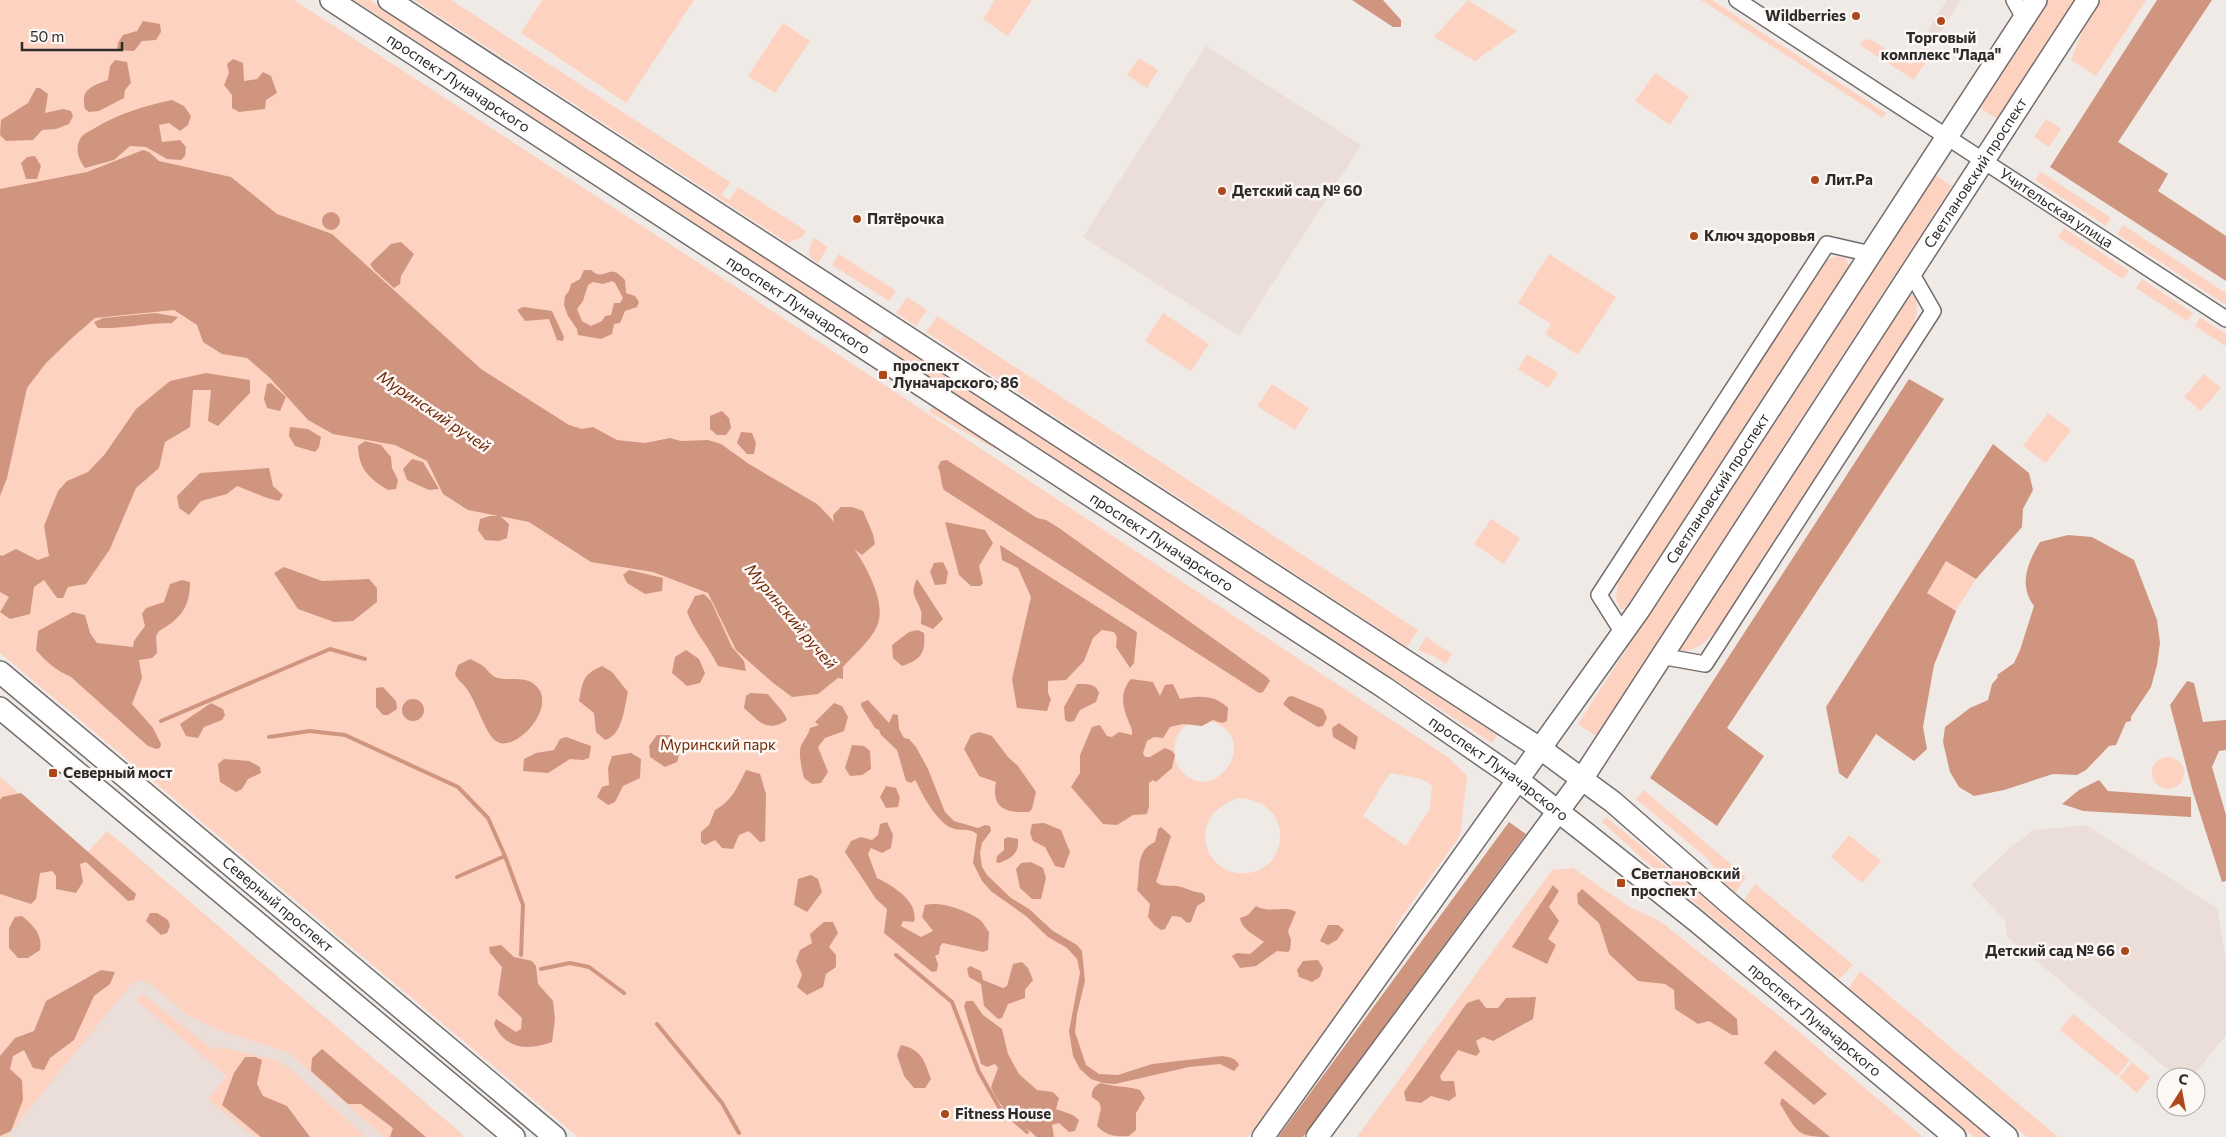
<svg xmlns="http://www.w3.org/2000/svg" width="2226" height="1137" viewBox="0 0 2226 1137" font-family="Commissioner,sans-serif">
	<rect width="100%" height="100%" fill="#f0eae7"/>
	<path fill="#ebddd8" d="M1947 0H1961L1934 42 1925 35Z
		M1206 46 1361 145 1239 336 1083 237Z
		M0 810 174 928 421 1137H0Z
		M2086 825 2217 908 2226 960V1035L2192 1077H2177L2007 937 2005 920 1971 885 2011 847 2034 830Z"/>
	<path fill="#fdd2c1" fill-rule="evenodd" d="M0 0H294L739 289 1449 758 1467 776 1460 836 1400 919 1386 947 1248 1137H578L0 653ZM1206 720C1268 734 1213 812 1180 769 1170 755 1173 730 1191 723 1196 721 1201 721 1206 720ZM1390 773 1422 779 1432 786 1430 808 1406 846 1363 816ZM1239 798C1302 802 1287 885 1232 872 1222 869 1213 861 1209 853 1197 826 1215 805 1239 798Z
		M354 0H370L873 329 868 336Z
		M414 0H451L730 182 722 195 729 200 738 187 806 231 802 237 788 243Z
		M542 0H694L626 103 521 33Z
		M995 0H1032L1008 36 983 19Z
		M1468 0 1517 31 1475 61 1434 37Z
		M1701 0H1712L1886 113 1883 118Z
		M2049 0H2075L1997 119 1979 107Z
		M2101 0H2146L2096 76 2071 60 2085 24Z
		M783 23 810 41 775 93 748 76Z
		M1865 39 1871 40 1911 65 1923 48 1927 47 1921 57 1926 61 1914 80 1860 45Z
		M1139 58 1158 70 1147 88 1127 75Z
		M1655 73 1689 96 1670 125 1635 101Z
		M2046 119 2061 129 2049 147 2034 137Z
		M2041 172 2111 218 2106 226 2035 180Z
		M1935 175 1952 186 1596 736 1578 724Z
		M2123 225 2226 293V305L2117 234Z
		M2064 228 2129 271 2123 279 2058 237Z
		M814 238 828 247 818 263 810 257 809 249Z
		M839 254 896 291 889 301 832 265Z
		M1549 254 1616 297 1578 355 1545 334 1551 324 1518 303Z
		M1836 256 1846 258 1849 266 1848 270 1627 606 1624 609H1620L1616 600 1618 579 1825 261Z
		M2142 279 2193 313 2187 321 2136 288Z
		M1910 294 1916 297 1917 313 1910 337 1723 623C1714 634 1696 654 1680 651L1681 645Z
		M907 297 927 310 916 326 896 313Z
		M1163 313 1209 344 1191 371 1145 341Z
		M937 316 1418 630 1407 647 926 332Z
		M2200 317 2226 334V346L2195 326Z
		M884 335 1497 735 1492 743 879 343Z
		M1527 354 1558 373 1548 388 1518 369Z
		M2204 374 2221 388 2201 411 2184 397Z
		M1272 384 1309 408 1295 430 1257 406Z
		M933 406 996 447 995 449 929 412Z
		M2048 413 2071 430 2046 463 2023 446Z
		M1491 519 1520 538 1504 564 1474 544Z
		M1946 561 1976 579 1956 611 1926 593Z
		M1426 637 1452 654 1446 664 1435 657 1418 650Z
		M2152 773a16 16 0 1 1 32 0a16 16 0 1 1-32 0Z
		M0 777 88 852 107 831 461 1133 463 1137H384L289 1053 218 1030 188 1015 153 986 142 980 132 983 6 1137H0Z
		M1644 790 1746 877 1736 892 1723 882 1709 860 1636 799Z
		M1606 817 1650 853 1989 1137H1974L1644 860 1602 822Z
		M1849 835 1881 861 1862 883 1831 857Z
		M1573 868 1628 906 1660 921 1787 1022 1923 1137H1357L1552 870Z
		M1755 884 1853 965 1839 979 1744 900Z
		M1860 971 2058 1137H2027L1849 988Z
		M142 994 214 1050 221 1047 276 1060 289 1068 363 1134 364 1137H254L208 1099 227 1076 136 1000Z
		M2073 1014 2130 1060 2117 1076 2060 1030Z
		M2132 1062 2150 1077 2137 1093 2119 1078Z"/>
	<path fill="#d0957f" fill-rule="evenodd" d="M1352 0H1383L1401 20V27H1393Z
		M2157 0H2212L2118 142 2168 174 2158 191 2226 236V281L2050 167Z
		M143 21 160 24 161 32 156 40 142 41 134 51 117 50 118 43 123 35 137 31Z
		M233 59 243 63 244 81 257 79 263 72 271 76 277 93 266 100 265 109 239 112 232 108V95L224 85 229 73 227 64Z
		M115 60 127 62 131 83 125 90 124 98 99 111 89 112 85 109C80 89 92 86 108 80L110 66Z
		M36 88H40L48 94 45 113 63 109 71 111 73 116 69 124 56 129 42 130 33 140 6 141 0 135 1 120 28 103Z
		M172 100 184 106 191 116 188 125 180 131 169 123 159 125 162 142 180 140 186 147 185 156 181 160 167 159 146 147 130 146 114 160 85 168C78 159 74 147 82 136 85 133 92 130 95 128 119 113 145 106 172 100Z
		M35 156 41 166 37 179H26L21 163 27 157Z
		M322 221a9 9 0 1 1 18 0a9 9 0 1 1-18 0Z
		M401 242 414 254 401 276 400 284 394 288 374 270 370 264 391 244Z
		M584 270H591C602 280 605 270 615 272 618 273 623 278 625 280L626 293 635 296 639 302 637 307 625 311 620 323 614 324 612 334 601 339 578 335 577 329 568 316 564 305 565 296 569 291 571 284 580 279ZM612 281 615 283 623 298 620 303H614L611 315 605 316 602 321 591 326 582 321 577 309 583 301 588 285 593 282 603 284Z
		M523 307 552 311 564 337 563 341 557 340 549 319 525 321 517 310Z
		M155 313 178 317 172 323C147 323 123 329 98 328L94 322 103 318Z
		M206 373 250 380V393L218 426 208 421 211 390H193L190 427 165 442 159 468 136 488 110 549 86 584 68 587 63 598H57L44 580 34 587 30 614 10 619 0 612 9 597 0 592V555L2 556 16 549 38 560 49 556 44 526 58 491 67 481 88 472 105 454 136 409 170 381Z
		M1909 379 1944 399 1727 728 1764 756 1717 826 1650 778Z
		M271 383 286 397 280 411 267 408 264 399 267 384Z
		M722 411 729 418 731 428 726 435H717L710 429V416Z
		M290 427 308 429 321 437 319 447 315 452 295 446 289 436Z
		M741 432 752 433 756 443 754 454H747L737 443Z
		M365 441 381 445 391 457 392 468 398 480 396 489 388 490C369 478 359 470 358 446Z
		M1993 444 2029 473 2033 490 2023 509 2022 527 1976 579 1946 561 1927 593 1956 611 1934 665 1923 727 1927 749 1914 761 1876 734 1847 779 1839 773 1826 707Z
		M412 459 423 462 439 489 429 490 407 480 403 469Z
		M947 460 1037 518 1046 520 1059 528 1267 677 1270 681 1263 692 1259 693 944 490C940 483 942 475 938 467L941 461Z
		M269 468 273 486 283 495 279 501 267 498 237 486 227 494 201 501 189 515 179 508 177 496 200 473Z
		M841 507H852L863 511 873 534 875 544 862 555C851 548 833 528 833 515Z
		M490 516H500L509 524 507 538 499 541 485 540 478 530 480 519Z
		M945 522 985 530 993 543 979 566 983 583 980 586H971L959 575Z
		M1000 545 1137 632 1134 663 1130 668 1116 647 1117 637 1114 632 1102 630 1093 638 1084 661 1066 680 1048 681V693L1051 699 1047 711 1017 708 1012 679 1031 597 1018 568 1002 560Z
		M943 562 948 572 946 584 935 585 930 572 934 563Z
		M284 567 322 581 369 579 377 588V602L353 621 334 622 298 609 274 573Z
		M629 570 663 578 662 591 645 594 627 583 623 575Z
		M917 579 943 619 933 629 921 624C921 620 922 615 921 611 917 598 909 595 917 579Z
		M182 580 190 582C190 608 180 619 159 631L156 636 157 653 152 658 139 660 142 678 132 704 153 728 161 744 160 748 156 749 148 746 71 677C57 671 46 662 36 650L38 631 73 612 85 615 90 633 97 643 133 647 134 641 145 626 142 614 146 608 164 602 170 584Z
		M704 594 711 601 732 647 744 661 746 671 718 666C709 647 694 631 687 612L695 596Z
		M918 630 924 633C926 653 921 660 902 666L893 658 892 645 909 632Z
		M686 650 699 659 705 673 700 683 687 686 672 673 675 657Z
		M470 659C474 661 479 663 483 666 488 670 492 677 498 678 510 681 526 676 535 685 560 706 514 755 496 741 485 734 476 700 466 688 462 682 458 681 455 674L458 665Z
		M602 666 612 672 628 692C624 708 623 735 605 740L596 732 594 713 579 701C583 681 582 675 602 666Z
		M1131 679 1153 682 1160 696 1165 685 1173 684 1180 699C1198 696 1214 694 1228 708L1227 721 1222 723 1213 720 1202 726 1183 724 1170 727 1163 738 1154 737 1147 741 1143 753 1145 757H1150L1165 748 1172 751 1175 755 1172 768 1156 782 1153 780 1149 783V806L1147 814 1133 815 1117 825 1103 824 1071 787 1080 773V755L1092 727 1100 725 1107 736 1112 737 1119 732 1132 735C1133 729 1130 726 1128 720 1122 706 1120 691 1131 679Z
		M2187 681 2194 683 2203 722 2226 720V750L2219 751 2212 767 2226 815V881L2222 882 2193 792 2170 705Z
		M1077 684C1086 684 1096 683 1099 693L1096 702 1080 710 1074 721 1069 722 1065 720 1064 707Z
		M383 687 396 701 397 709 388 715H383L376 707V688Z
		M750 693 768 694C775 704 783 709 787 720 766 733 760 722 744 708L746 696Z
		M1292 696 1323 709 1327 718 1323 726 1318 727 1291 711 1283 704 1288 697Z
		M402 710a11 11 0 1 1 22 0a11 11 0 1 1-22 0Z
		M211 703 223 709 225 715 222 720 204 727 198 738 186 736 180 724Z
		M834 703 842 706 848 717 844 731 825 738 818 747 828 772 821 783 812 784 804 778C802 769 798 755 801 746 804 739 808 736 810 728L819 725 815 722Z
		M1339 723 1358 737 1355 750 1333 737 1332 728Z
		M979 732 992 736 1008 757 1018 766 1036 792 1032 809 1029 812C1005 813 991 808 996 782L979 776 964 749 971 735Z
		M657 735H670C680 745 682 749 677 762L665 767 650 757 649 746Z
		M566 737 591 746 589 758 583 760 570 759 548 773 523 771 524 759 536 753 554 750 560 739Z
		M852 745 864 746 870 751 871 769 862 775 850 776 845 768Z
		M631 753 641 759 640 778 623 786 615 802 608 805 597 797 602 787 609 785 608 768 612 756Z
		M224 759 249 761 260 767 261 773 248 779 242 789 236 792 220 782 218 764Z
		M746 770 760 774 766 794 765 841 760 842 749 831 739 835 733 849 722 848 715 840 705 845 701 842V832L709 825 715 810C732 801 738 786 746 770Z
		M2099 780 2108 791 2191 797V817L2083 811 2062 804 2079 790Z
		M886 786 896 788 900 798 898 807 886 808 880 797Z
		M21 793 136 894 134 900 128 901 86 862 80 864 83 882 76 893 56 889V876L52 871 40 873 36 899 31 904 0 894V800L2 797Z
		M887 822 893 835 891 848 882 853 871 848 868 854 877 878C893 886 919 901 914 922L903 921 901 926 921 937 933 931 922 917 925 905C941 901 965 910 979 919 983 922 986 928 989 932L988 950 983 952 943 943 940 946 939 954 935 956 938 964 937 971 932 972 884 933 887 909 876 899 845 852 851 841 861 837 872 840 878 835 880 824Z
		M1509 822 1526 834 1303 1137H1278Z
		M1044 823 1061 830 1070 852 1064 868 1055 866 1045 847 1033 841 1030 833 1032 824Z
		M1161 827 1171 836 1156 882C1163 888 1173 884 1181 887 1189 889 1193 892 1202 893L1205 896V901L1197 906 1191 922 1187 923 1181 917 1172 916 1165 929 1161 930 1154 925 1148 917 1150 904 1137 890C1141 873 1134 851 1155 842L1158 829Z
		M1008 837 1018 839C1019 854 1012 858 999 863L996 862 997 856 1004 850V839Z
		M1031 862 1043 868 1046 878 1041 899H1032L1020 888 1016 869 1021 863Z
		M811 875 818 879 822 892 807 912 794 905 798 879Z
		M1553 885 1559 891 1549 907 1559 921 1548 939 1556 945 1547 964 1512 947Z
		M1582 889 1737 1019 1738 1035H1732L1709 1021 1698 1024 1675 1009 1674 990 1665 984 1638 981 1609 954 1599 923 1578 904 1577 894Z
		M1256 906C1269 914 1284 905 1296 912L1288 931 1291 940 1290 950 1288 952 1277 951 1256 966 1240 968 1232 956 1237 953 1250 954 1264 942C1255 935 1242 930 1240 918L1248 915Z
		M150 913H157L168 920 170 926 167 933 161 935 146 921Z
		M22 916C33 925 43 935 40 950L28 958H18L9 948V928L15 917Z
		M824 922H833L838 933 829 947 836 955V967L826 974 823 987 807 995 797 987 802 975 796 961 800 950 812 943 810 934Z
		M1328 925H1338L1344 930 1337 940 1328 945 1320 941Z
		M501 945 514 957 532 961 536 966 538 984 553 1001 555 1019 552 1042C528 1051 505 1049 494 1024L496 1019 516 1032 521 1029 522 1018 498 995 502 967 490 953 489 947Z
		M1318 960 1323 968 1320 977 1312 982 1299 977 1297 970 1303 961Z
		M1022 962 1028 968 1033 980 1025 990V998L1008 1004 1002 1018 998 1019 984 1006 981 984 969 977 967 969 970 966 981 971 983 980 1003 988 1007 986 1013 964Z
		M101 970 115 972 110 984 94 996 74 1040 50 1058 44 1070 33 1068 24 1050 13 1056 10 1069 22 1080 23 1100 11 1131 0 1136V1056L15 1038 34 1031 46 1001Z
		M1536 997 1533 1019 1493 1041 1483 1037 1476 1041 1480 1052 1476 1056 1458 1050 1440 1076 1442 1081H1454L1456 1096 1449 1101 1431 1096 1421 1103 1406 1101 1404 1092 1467 1003 1479 999 1486 1008H1498L1506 998Z
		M966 1001H973L983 1015 1002 1029 1008 1054 1019 1074 1037 1090 1053 1092 1059 1098 1056 1109 1073 1115 1079 1120 1075 1131 1069 1132 1059 1123 1052 1125 1054 1137H1036C1028 1127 1024 1129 1017 1122 1007 1113 996 1100 991 1087L998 1068 995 1064 987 1067 981 1064 964 1006Z
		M901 1045C922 1050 924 1060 931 1079L925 1088H914L904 1076 897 1055Z
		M322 1049 426 1137H390L393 1128 361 1104H348L311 1071 312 1058Z
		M1775 1050 1827 1094 1814 1105 1764 1063Z
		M245 1057H255L262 1060 257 1084 263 1096 287 1106 310 1137H261L222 1105 234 1073Z
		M1101 1083C1114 1087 1127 1086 1140 1090L1145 1098 1136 1113V1130L1129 1136C1116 1137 1106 1136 1097 1126L1101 1108 1099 1102 1092 1097C1091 1090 1095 1085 1101 1083Z
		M1782 1098 1830 1137C1795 1137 1798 1132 1780 1104Z"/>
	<path fill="#d0957e" d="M143 150 149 152 159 161 231 177 277 214 332 234 481 369 569 425 582 429 593 427 617 440 645 443 670 438 681 441 708 440 721 444 749 464 817 504C841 526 892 592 877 626 872 639 853 656 843 667V679L838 678 818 694 792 697 772 682 736 650 708 593 653 572 591 562 529 522 468 510 443 494 427 461 395 445 333 434 308 420 269 377 247 358 222 354 203 342 197 325 174 310 95 318 73 337 46 363 27 388 7 478 0 496V189L87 172Z
		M2068 535 2092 537 2134 560 2157 620 2160 643 2157 665 2151 687 2131 717V721L2126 722 2116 745 2109 746 2086 770 2077 775 2053 774 2004 790 1974 796 1959 787 1950 772 1943 742 1945 727 1970 708 1988 700 1992 684 1998 677 1997 675 2014 663 2020 650 2034 606C2018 585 2028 562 2040 542Z
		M868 700 889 723 893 714 898 715 899 729 904 738 909 739 916 747 928 769 945 812 954 821 978 828 985 825 990 826 991 831 982 843 980 853 982 867 987 875 1011 898 1029 909 1053 931 1077 945 1082 951 1085 981 1077 1014 1075 1032 1086 1065 1099 1074 1118 1075 1152 1064 1222 1056C1229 1057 1236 1058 1239 1065L1234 1071 1220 1064 1189 1067 1115 1084 1103 1083 1091 1079 1080 1069 1073 1056 1069 1031 1080 973 1077 959 1067 948 1048 937 1026 916 992 892 982 881 973 863 977 834C970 828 963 831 955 829 939 826 922 795 916 781L915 780 911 783 906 781 897 750 881 735 879 730 875 728 861 706V703Z"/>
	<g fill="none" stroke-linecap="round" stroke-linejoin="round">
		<path stroke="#d0957e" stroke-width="4" d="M161 721 330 649 365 659
			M269 737 310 731 345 735 458 787 488 818 505 856 523 905 521 955
			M457 877 505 856
			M896 955 952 1002 979 1072 999 1107 1027 1132
			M541 969 570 963 589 967 624 993
			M657 1024 722 1103 739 1133"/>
		<g stroke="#736e6c" stroke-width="18">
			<g id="street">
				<path id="s1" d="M1737 0 2226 319"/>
				<path d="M2014 0 2024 18"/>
				<path d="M1623 633 1599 595 1827 244 1871 254"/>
				<path d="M1660 656 1705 664 1933 311 1910 271"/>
			</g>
		</g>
		<g stroke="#736e6c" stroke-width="24">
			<g id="secondary">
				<path id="s2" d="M331 0 1385 688 1518 780 1587 834 1695 920 1955 1137"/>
				<path d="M389 0 1541 749 1613 802 1731 905 2007 1137"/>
				<path id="s3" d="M0 672 555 1137"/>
				<path d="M0 708 514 1137"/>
				<path id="s4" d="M1263 1137 1639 610 2036 0"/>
				<path id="s5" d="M1317 1137 1582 779 2088 0"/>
			</g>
		</g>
		<use href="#street" stroke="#fff" stroke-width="15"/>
		<use href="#secondary" stroke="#fff" stroke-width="21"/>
	</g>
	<g fill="#ad481a" stroke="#fdf7f5" stroke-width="2">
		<circle cx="1856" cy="16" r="5"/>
		<circle cx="1941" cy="21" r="5"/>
		<circle cx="1815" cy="180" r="5"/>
		<circle cx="1222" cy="191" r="5"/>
		<circle cx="857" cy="219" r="5"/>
		<circle cx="1694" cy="236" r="5"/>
		<rect x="878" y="370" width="10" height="10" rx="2.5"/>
		<rect x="48" y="768" width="10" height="10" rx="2.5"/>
		<rect x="1616" y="878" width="10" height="10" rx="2.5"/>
		<circle cx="2125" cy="951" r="5"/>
		<circle cx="945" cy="1114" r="5"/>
	</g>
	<g text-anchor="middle" stroke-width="5" stroke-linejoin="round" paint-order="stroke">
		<g font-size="15" font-weight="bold" fill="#2d2b2a" stroke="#fdf7f5" text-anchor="start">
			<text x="1846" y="21" text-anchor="end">Wildberries</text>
			<text x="1941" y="43" text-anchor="middle">Торговый<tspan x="1941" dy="17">комплекс "Лада"</tspan></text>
			<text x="1825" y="185">Лит.Ра</text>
			<text x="1232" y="196">Детский сад № 60</text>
			<text x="867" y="224">Пятёрочка</text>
			<text x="1704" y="241">Ключ здоровья</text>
			<text x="893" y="371">проспект<tspan x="893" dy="17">Луначарского, 86</tspan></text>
			<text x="63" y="778">Северный мост</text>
			<text x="1631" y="879">Светлановский<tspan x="1631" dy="17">проспект</tspan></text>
			<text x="2115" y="956" text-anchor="end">Детский сад № 66</text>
			<text x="955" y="1119">Fitness House</text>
		</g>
		<g font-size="15" fill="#2d2b2a" stroke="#fdf7f5">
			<text dy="5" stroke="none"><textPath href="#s2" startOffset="152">проспект Луначарского</textPath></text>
			<text dy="5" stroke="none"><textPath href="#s5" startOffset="1168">Светлановский проспект</textPath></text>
			<text dy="5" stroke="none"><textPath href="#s1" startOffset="381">Учительская улица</textPath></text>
			<text dy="5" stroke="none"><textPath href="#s2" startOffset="558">проспект Луначарского</textPath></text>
			<text dy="5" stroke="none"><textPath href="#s4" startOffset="792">Светлановский проспект</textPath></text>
			<text dy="5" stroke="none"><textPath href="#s2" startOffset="992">проспект Луначарского</textPath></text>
			<text dy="5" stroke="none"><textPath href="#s2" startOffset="1398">проспект Луначарского</textPath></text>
			<text dy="5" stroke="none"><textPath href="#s3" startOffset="362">Северный проспект</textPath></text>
			<text dy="5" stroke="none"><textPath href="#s2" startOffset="1802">проспект Луначарского</textPath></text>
		</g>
		<g font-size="15" fill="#6f2906" stroke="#fdf7f5">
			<text x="718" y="750">Муринский парк</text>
		</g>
		<g font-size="16" font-style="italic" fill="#712b09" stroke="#fdf7f5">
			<text transform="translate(434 411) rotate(34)" y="6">Муринский ручей</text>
			<text transform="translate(791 616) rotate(50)" y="6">Муринский ручей</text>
		</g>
	</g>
	<g transform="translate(2181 1092) rotate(11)"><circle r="24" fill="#fdf7f5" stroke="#aaa5a4"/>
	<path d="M0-4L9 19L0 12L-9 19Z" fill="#ad481a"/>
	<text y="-8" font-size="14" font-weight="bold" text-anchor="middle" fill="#2d2b2a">С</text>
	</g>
	<path d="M22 42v8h100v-8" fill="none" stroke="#2d2b2a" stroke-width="2.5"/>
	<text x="30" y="42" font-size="15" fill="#2d2b2a" stroke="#fdf7f5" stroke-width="4" paint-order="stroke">50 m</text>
</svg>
